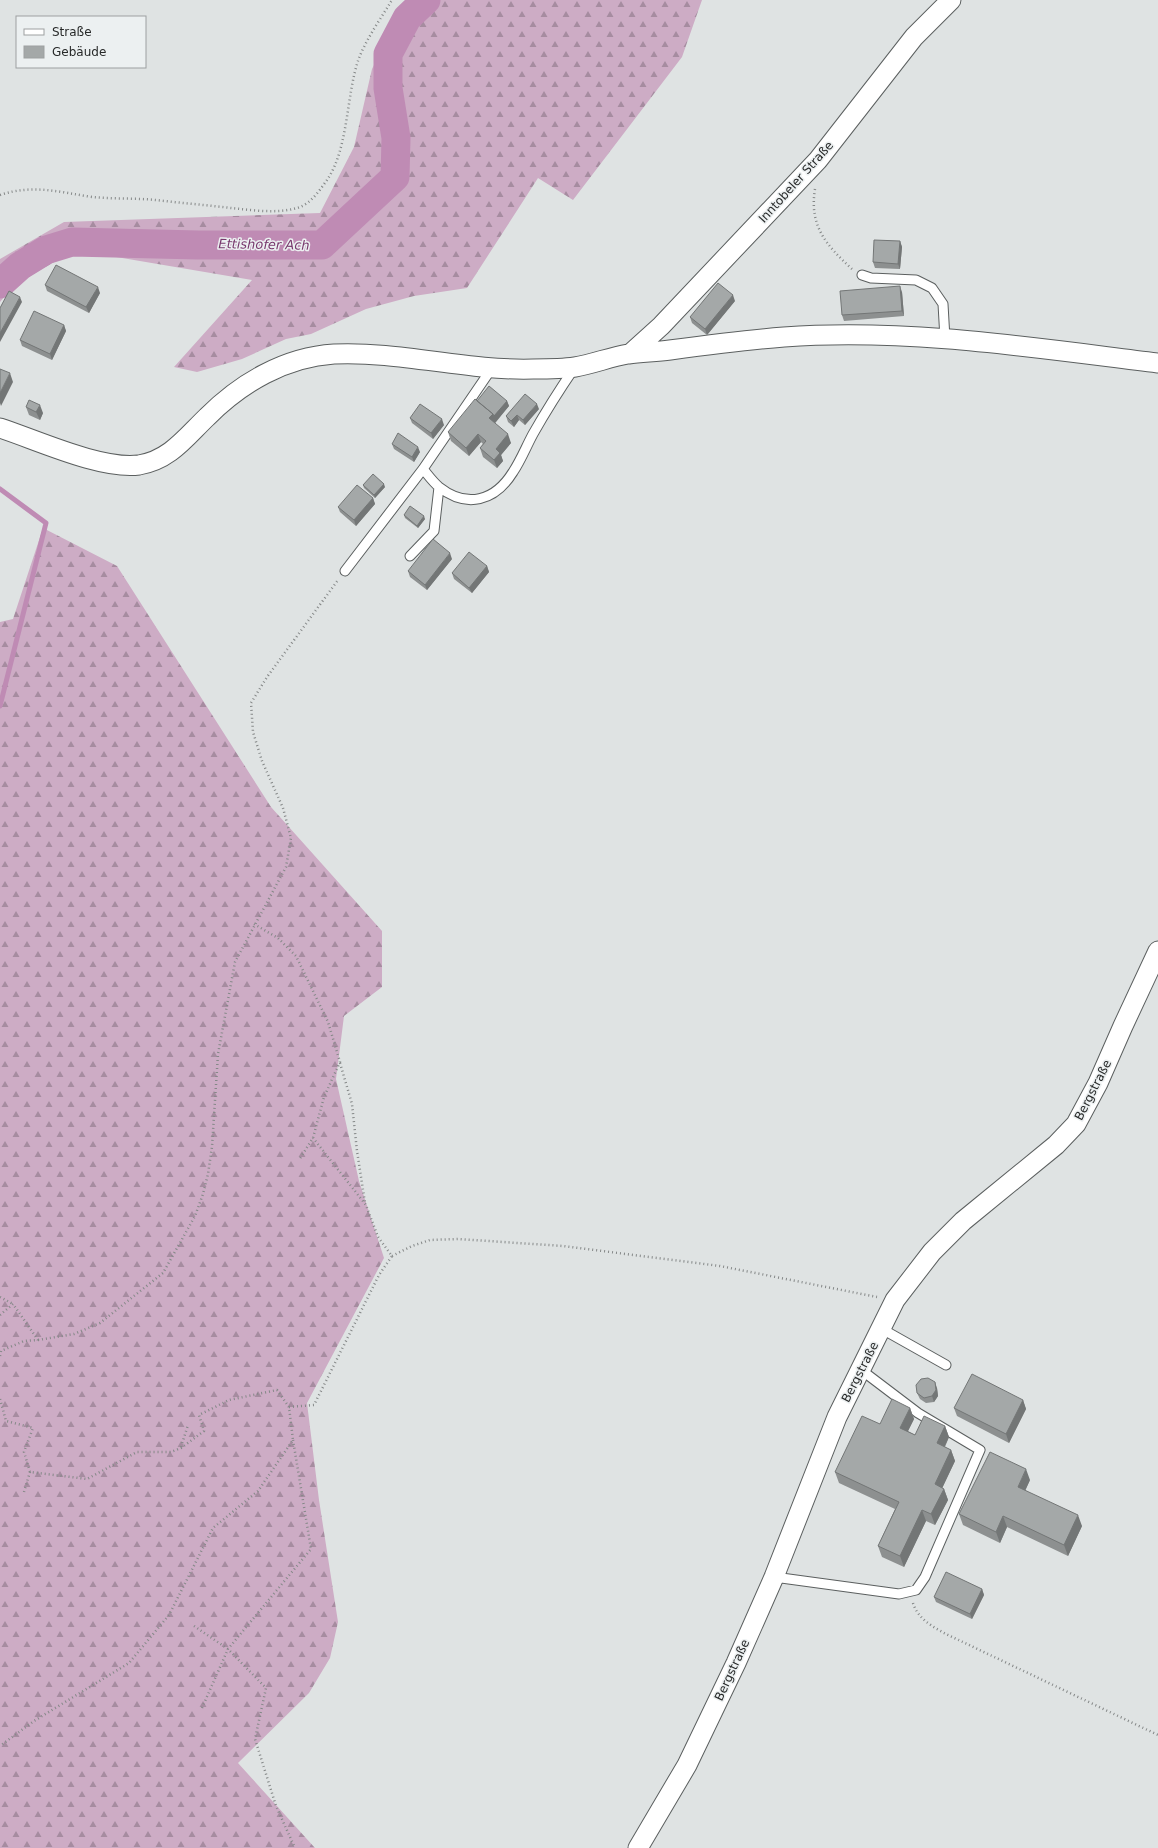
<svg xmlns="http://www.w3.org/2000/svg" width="1158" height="1848" viewBox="0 0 1158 1848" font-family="'DejaVu Sans',sans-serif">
	<defs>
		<pattern id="forest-firs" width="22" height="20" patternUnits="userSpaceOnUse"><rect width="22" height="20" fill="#cdacc5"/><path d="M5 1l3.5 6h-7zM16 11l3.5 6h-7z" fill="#a68ca0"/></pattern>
	</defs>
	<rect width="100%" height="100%" fill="#dfe3e3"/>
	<path fill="url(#forest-firs)" d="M409 0H702L682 57 573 200 538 178 467 288 414 296 366 309 311 334 286 339 242 359 197 372 174 367 252 280 75 250 14 285 0 302V259L64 222 320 213 354 147 372 69 403 6Z
		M43 528 117 566 271 807 382 931V987L344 1016 336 1079 359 1181 384 1258 307 1403 319 1500 338 1622 330 1658 309 1693 238 1763 315 1848H0V622L13 619Z"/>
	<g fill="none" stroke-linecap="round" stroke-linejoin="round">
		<path stroke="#bf8bb4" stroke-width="5" d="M0 489 46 523 0 706"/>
		<path stroke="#bf8bb4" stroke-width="29" d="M0 284 20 266 46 250 72 242 198 245H322L395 177 396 138 388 88V54L407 18 426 0"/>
		<g stroke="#5b5f5f" stroke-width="11">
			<path id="lane" d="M862 275 871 278 916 280 932 288 943 304 945 339
				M423 469C428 475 433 482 439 487 467 509 495 501 513 472 521 460 526 447 533 434 546 411 560 389 575 367
				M410 556 434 531 439 487
				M345 571 423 469 492 368
				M882 1329 946 1365
				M774 1577 899 1594 916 1590 925 1577 980 1450 918 1413 860 1369"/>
		</g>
		<g stroke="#5b5f5f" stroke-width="21">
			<path id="street" d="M630 354 661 326 818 160 914 37 951 0
				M0 428C37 440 101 470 139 465 170 460 186 437 207 417 241 383 285 357 334 354 401 351 466 371 533 369 547 369 562 369 575 367 593 364 610 357 628 354 642 352 656 352 670 350 708 345 746 340 784 337 909 328 1035 348 1158 363
				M638 1848 687 1765 736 1663 774 1577 837 1417 895 1300 932 1252 963 1221 1056 1145 1076 1124 1098 1083 1123 1026 1158 951"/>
		</g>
		<path stroke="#858888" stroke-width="2.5" stroke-dasharray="1 3" stroke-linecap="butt" d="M815 189C809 226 826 245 852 269
			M0 195C33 184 59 192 92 197 113 199 135 198 156 200 181 203 206 205 231 208 252 210 276 214 297 208 311 204 319 191 327 180 349 148 346 94 359 58 367 38 381 18 392 0
			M254 924 278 938 296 956 328 1022 340 1062 324 1097 313 1138 299 1160
			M340 1063 352 1104 357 1151 365 1203
			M392 1256 412 1246 430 1240 458 1239 563 1246 720 1266 877 1297
			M0 1297 13 1304
			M0 1315 13 1304 38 1340 24 1341 1 1351 0 1356
			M38 1340 74 1334 100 1323 163 1273 195 1216 203 1194 208 1174 212 1147 218 1054 235 962 286 867 291 838 283 808 262 761 253 732 251 703 267 677 338 580
			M0 1399 6 1421 33 1428 24 1452 30 1472 87 1479 137 1452H171L181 1448 204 1431 199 1415 229 1400 277 1390 289 1407 293 1440 258 1491 213 1528 169 1615 129 1663 34 1721 0 1746
			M289 1407 314 1405 379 1275 392 1256 378 1237 366 1205 313 1138
			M181 1447 188 1425
			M24 1492 30 1472
			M913 1603C918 1619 933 1627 946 1634L1158 1735
			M194 1626 228 1649 266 1688 255 1739 276 1806 295 1848
			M202 1708 228 1649 311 1549 293 1440"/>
		<use href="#lane" stroke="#fff" stroke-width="9"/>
		<use href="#street" stroke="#fff" stroke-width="19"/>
	</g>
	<path fill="#8d9090" d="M900 241 902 247 900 269 875 268 873 262Z
		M45 285 100 293 89 313 47 291Z
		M902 292 904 316 844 321 842 315Z
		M735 301 707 335 692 323 690 317Z
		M64 325 66 331 52 360 22 346 20 340Z
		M477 401H507L509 406 494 423 511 443 501 455 503 461 497 468 483 457 480 448 483 444 481 442 469 456 451 441 448 432Z
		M26 407 43 413 40 420 29 415Z
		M539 409 525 425 519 420 514 427 508 422 506 416Z
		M410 418 444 425 433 439 412 423Z
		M392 444 420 452 414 462 394 449Z
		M363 485 385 487 375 498 364 488Z
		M373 498 375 504 356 526 340 512 338 507Z
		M404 515 425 519 418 528 405 518Z
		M452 559 427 590 410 577 408 571Z
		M487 566 489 572 472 593 454 579 452 573Z
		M937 1388 938 1396 934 1402 926 1403 920 1399 917 1393Z
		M1023 1400 1026 1409 1009 1443 957 1416 954 1408Z
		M910 1408 914 1419 908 1431 915 1435 945 1426 949 1437 945 1447 951 1450 955 1461 942 1488 944 1489 948 1500 935 1525 926 1521 904 1567 882 1557 878 1546 895 1509 839 1483 835 1472 880 1424Z
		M1030 1480 1025 1490 1082 1526 1068 1556 1007 1527 1000 1543 963 1525 959 1514Z
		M982 1589 984 1595 972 1619 936 1602 934 1597Z"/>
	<path fill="#737676" d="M900 241 902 247 900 269 898 264Z
		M900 286 902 292 904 316 902 311Z
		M98 287 100 293 89 313 86 307Z
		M733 295 735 301 707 335 705 329Z
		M20 297 22 302 0 342V333Z
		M64 325 66 331 52 360 50 354Z
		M10 373 13 382 1 406 0 403V393Z
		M507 401 509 406 492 427 489 418 493 414Z
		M537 404 539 409 525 425 523 420Z
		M40 405 43 413 40 420 36 412Z
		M517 415 519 420 514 427 511 421Z
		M442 419 444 425 433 439 431 433Z
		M478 434 481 442 469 456 466 448Z
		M508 434 511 443 501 455 503 461 497 468 494 460 496 449Z
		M418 447 420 452 414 462 412 457Z
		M384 484 385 487 375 498 374 495Z
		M373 498 375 504 356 526 354 520Z
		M424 516 425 519 418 528 417 526Z
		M450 553 452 559 427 590 425 585Z
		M487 566 489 572 472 593 469 588Z
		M935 1382 937 1388 938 1396 934 1402 932 1396Z
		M1023 1400 1026 1409 1009 1443 1006 1434Z
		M910 1408 914 1419 904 1439 900 1428Z
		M945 1426 949 1437 941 1454 937 1443Z
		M951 1450 955 1461 939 1495 935 1484Z
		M1026 1469 1030 1480 1022 1498 1018 1487Z
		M944 1489 948 1500 935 1525 931 1514Z
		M922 1510 926 1521 904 1567 900 1556Z
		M1078 1515 1082 1526 1068 1556 1064 1545Z
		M1003 1516 1007 1527 1000 1543 996 1532Z
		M982 1589 984 1595 972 1619 970 1614Z"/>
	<path fill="#a4a8a8" stroke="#737676" d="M874 240 900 241 898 264 873 262Z
		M56 265 98 287 86 307 45 285Z
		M718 283 733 295 705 329 690 317Z
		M900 286 902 311 842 315 840 291Z
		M9 291 20 297 0 333V308Z
		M34 311 64 325 50 354 20 340Z
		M0 369 10 373 0 393Z
		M489 386 507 401 494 416 493 414 477 401Z
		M525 394 537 404 523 420 517 415 511 421 506 416Z
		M475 399 493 414 489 418 508 434 496 449 500 453 494 460 480 448 486 441 478 434 466 448 448 432Z
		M29 400 40 405 36 412 26 407Z
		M420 404 442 419 431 433 410 418Z
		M398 433 418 447 412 457 392 444Z
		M373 474 384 484 374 495 363 485Z
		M357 485 373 498 354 520 338 507Z
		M410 506 424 516 417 526 404 515Z
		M433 539 450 553 425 585 408 571Z
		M469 552 487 566 469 588 452 573Z
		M972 1374 1023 1400 1006 1434 954 1408Z
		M928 1378 935 1382 936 1390 932 1396 924 1398 917 1393 916 1385 921 1379Z
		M892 1399 910 1408 900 1428 915 1435 924 1416 945 1426 937 1443 951 1450 935 1484 944 1489 931 1514 922 1510 900 1556 878 1546 899 1502 835 1472 862 1416 880 1424Z
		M990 1452 1026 1469 1018 1487 1078 1515 1064 1545 1003 1516 996 1532 959 1514Z
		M946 1572 982 1589 970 1614 934 1597Z"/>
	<g text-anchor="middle" stroke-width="3" stroke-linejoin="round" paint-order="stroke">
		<g font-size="12" fill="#272929" stroke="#ecf0f1">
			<text transform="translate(796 182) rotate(-48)" y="4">Inntobeler Straße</text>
			<text transform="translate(1093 1090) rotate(-63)" y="4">Bergstraße</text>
			<text transform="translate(860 1372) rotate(-63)" y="4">Bergstraße</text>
			<text transform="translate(732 1670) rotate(-65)" y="4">Bergstraße</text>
		</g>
		<g font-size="13" font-style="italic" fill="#78386d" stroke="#ecf0f1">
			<text transform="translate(264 244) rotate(1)" y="5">Ettishofer Ach</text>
		</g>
	</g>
	<rect x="16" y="16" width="130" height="52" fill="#ecf0f1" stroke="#9da0a1"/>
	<rect x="24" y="29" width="20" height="6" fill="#ffffff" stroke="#9da0a1"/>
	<text x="52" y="36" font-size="12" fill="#272929">Straße</text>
	<rect x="24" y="46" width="20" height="12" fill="#a4a8a8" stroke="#9da0a1"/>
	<text x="52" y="56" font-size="12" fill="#272929">Gebäude</text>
</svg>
